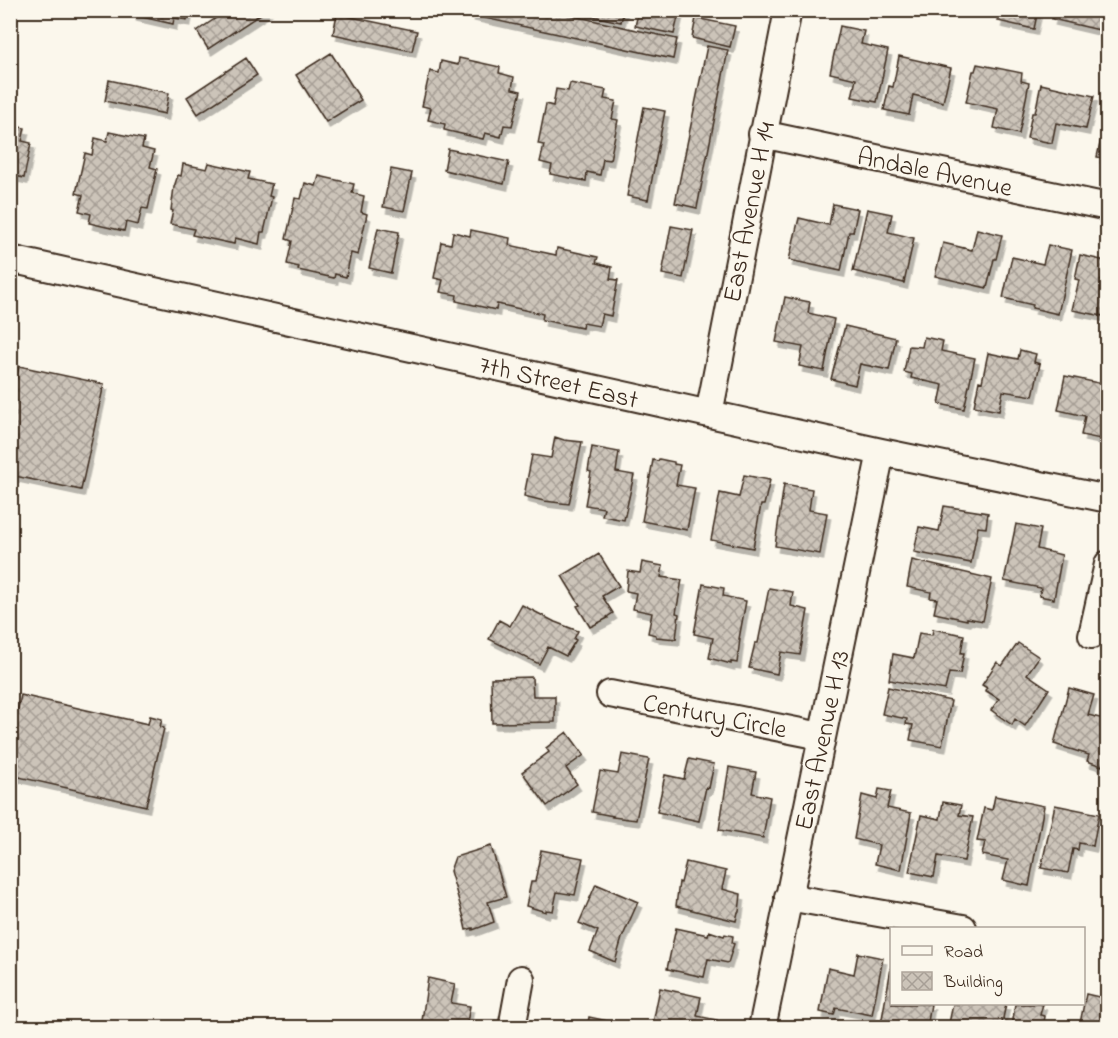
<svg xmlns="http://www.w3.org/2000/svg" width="1118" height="1038" viewBox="0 0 1118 1038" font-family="'Indie Flower',sans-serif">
	<defs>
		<pattern id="building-cross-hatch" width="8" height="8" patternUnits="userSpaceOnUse" patternTransform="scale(1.5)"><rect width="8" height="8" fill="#ccc4b9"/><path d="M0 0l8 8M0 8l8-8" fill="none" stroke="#a79f96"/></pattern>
		<filter id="shadow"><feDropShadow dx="3.5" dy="6" stdDeviation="0" flood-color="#0004"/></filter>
	</defs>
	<rect width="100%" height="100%" fill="#fbf7ec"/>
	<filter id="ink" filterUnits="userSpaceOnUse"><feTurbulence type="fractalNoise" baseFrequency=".0167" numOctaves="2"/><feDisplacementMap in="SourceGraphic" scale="12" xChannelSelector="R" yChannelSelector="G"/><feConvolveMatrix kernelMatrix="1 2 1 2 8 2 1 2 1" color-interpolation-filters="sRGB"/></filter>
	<g filter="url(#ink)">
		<path fill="url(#building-cross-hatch)" stroke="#3b2a1e" stroke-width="1.5" filter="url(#shadow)" d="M134 10H189L187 20 174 18 173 24 133 15Z
			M228 10H267L208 49 197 31Z
			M472 10H547L677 39 673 59 471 15Z
			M584 10H624L621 22 583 14Z
			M639 10H668L679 13 674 34 635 26Z
			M997 10H1038L1034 29 998 21 1001 11Z
			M1054 10H1108V32L1052 19Z
			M337 14 417 31 412 51 333 34Z
			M696 18 735 26 730 47 692 38Z
			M840 26 864 31 861 44 888 50 877 102 852 97 856 79 830 73Z
			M707 46 728 50 697 208 675 203Z
			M331 53 361 100 326 122 296 75Z
			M899 56 951 68 943 102 913 95 909 115 884 110 889 86 893 87Z
			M246 58 257 75 198 114 187 97Z
			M459 58 500 67 499 73 514 77 512 89 521 91 512 126 504 125 501 137 485 133 483 139 444 130 445 124 428 120 431 108 422 106 430 71 439 73 441 61 458 65Z
			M977 64 1022 73 1021 81 1029 83 1019 134 994 128 998 109 966 102 973 71H975Z
			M109 80 169 93 165 114 105 101Z
			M570 83 606 90 604 99 616 101 612 119 618 120 610 160 603 159 600 175 587 172 586 181 550 174 552 165 540 162 544 145 538 144 546 104 553 106 556 89 568 91Z
			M1041 84 1094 96 1086 129 1056 123 1052 143 1027 138 1032 113H1035Z
			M644 107 665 111 648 200 627 196Z
			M1108 107V159L1097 157Z
			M10 125 25 128 22 141 31 143 24 178 15 176 12 187H10Z
			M109 132 144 139 142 148 154 151 150 167 157 169 148 209 142 208 138 225 126 222 124 231 89 223 91 214 79 211 83 195 76 193 85 153 92 155 95 138 107 141Z
			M448 149 509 162 504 184 444 170Z
			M209 163 250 172 248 179 272 184 269 196 272 197 264 232H261L259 244 235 238 234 244 192 235 194 229 170 224 173 211 171 210 174 187 178 175 181 176 183 164 207 169Z
			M391 169 412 173 404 211 383 207Z
			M319 176 354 184 352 193 364 196 361 212 367 214 358 255 351 253 346 277 335 274 334 278 298 270 299 267 287 264 292 241 286 239 295 198 301 199 305 183 316 186Z
			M833 204 858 209 853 232H849L841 271 789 260 799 218 829 225Z
			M867 209 892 214 888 232 914 238 904 283 853 271Z
			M671 226 693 230 683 278 662 274Z
			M378 228 399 232 391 273 369 268Z
			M977 229 1002 235 996 259H994L987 288 935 276 943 243 972 250Z
			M471 230 510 238 509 245 556 255 557 248 598 257 596 263 612 267 610 279 618 280 611 316 602 314 599 326 583 323 582 328 542 320 543 314 497 304 496 310 456 301 457 295 440 292 443 280 434 278 441 242 451 244 453 232 470 236Z
			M1048 245 1072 250 1058 314 1032 308 1033 305 1003 298 1012 257 1043 264Z
			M1080 255 1106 261 1101 281 1108 282V317L1072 310 1079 280 1075 279Z
			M785 297 810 302 808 313 834 319 824 371 799 366 803 347 776 342Z
			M845 326 896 338 889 370 860 364 855 385 831 379Z
			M924 337 943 341 941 351 975 358 964 409 939 404 943 385 911 378 912 374 904 372 909 346 922 347Z
			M1020 350 1036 354 1034 362 1040 364 1033 396 1003 391 999 411 974 406 979 381 982 382 988 353 1018 359Z
			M19 366 104 384 81 490 10 475V407Z
			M1065 376 1108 385V431L1105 440 1081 435 1085 416 1058 410Z
			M555 437 564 440 582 442 569 504 544 501 524 496 532 455 551 458Z
			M592 447 619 452 616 472 634 475 624 520 602 516 604 508 585 505 591 472 588 471Z
			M659 459 674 462V464L680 465 676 485 695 488 687 530 642 521 653 460 658 461Z
			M744 475 770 480 764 505H761L753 548 711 540 720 493 739 497Z
			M784 484 812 489 809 510 827 513 820 554 775 546Z
			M944 506 988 513 986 528 978 527 971 563 914 552 919 527 939 531Z
			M1016 524 1041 529 1037 549 1062 555 1054 599 1039 596 1041 588 1004 581Z
			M599 554 619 586 602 596 613 613 607 617 608 618 590 627 577 606 580 605 562 576Z
			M912 560 992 579 983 621 967 618V620L934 613 937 599 930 598 931 592 907 587Z
			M642 562 663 566 661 577 682 580 676 613 679 614 676 639 656 637V635L648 633 652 613 633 609 636 593 626 591 628 571 640 573Z
			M703 584 724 588 723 596 746 601 739 639H740L737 663 731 662V664L709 658 713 638 694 634Z
			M769 588 793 592 791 606 808 610 800 655 781 652 777 674 749 668 755 643H758Z
			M522 605 555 622 578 631 574 639 576 640 566 656 548 647 539 664 489 639 499 620 510 626Z
			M933 629 964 635 961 653H964L960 674 949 673 945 690 889 680 893 654 914 658 919 633 932 635Z
			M1018 643 1039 657 1027 674 1049 689 1025 726 1015 719 1012 725 991 710 999 699 985 690 987 688 982 685 997 662 1002 666Z
			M532 677 533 696H555V722L492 723 491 678Z
			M888 687 951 701 942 746 910 740 913 725 906 724 907 719 882 714Z
			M1069 688 1094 695 1088 715 1108 720V742L1102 766 1087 761 1089 755 1054 744Z
			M21 695 148 724 150 716 162 719 160 727 164 728 146 806 10 775V741Z
			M567 732 584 755 566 768 577 784 547 806 522 772 549 752 546 748Z
			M622 754 649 759 636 820 612 817 613 816 592 812 600 771 618 774Z
			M689 759 714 764 709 788 706 787 699 821 657 812 665 775 684 779Z
			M729 767 756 772 752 793 770 797 763 838 719 830Z
			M879 789 891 791 887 808 911 813 901 870 875 864 879 845 854 839 862 795 877 799Z
			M995 796 1044 806 1029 886 1003 880 1008 860 982 855 985 842 977 841 984 808 992 810Z
			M943 802 961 805 959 815 973 817 964 861 938 856 934 877 909 872 921 815 940 819Z
			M1055 805 1099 814 1093 846 1079 843 1078 850 1073 849 1068 873 1041 868Z
			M491 846 506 897 488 902 494 922 473 930V928L466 930 464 921H465L450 871 455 857Z
			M541 850 583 858 575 895 557 892 553 911 546 910V912L526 906 531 882H535Z
			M686 862 726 871 722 889 741 894 739 912H738L736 921 676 906 679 882 681 883Z
			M596 884 638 902 622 938 615 962 590 951 598 931 579 923Z
			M676 928 708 935 709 931 724 936 725 934 733 936 732 943 734 944 728 963 708 959 704 977 667 969Z
			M858 953 883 958 872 1015 836 1008 834 1015 820 1012 828 968 854 974Z
			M892 963V1004H931L927 1028H898L881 1024Z
			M428 978 455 984 451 1003 470 1006 466 1028H421Z
			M660 988 701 997 697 1016 717 1020 715 1028H652Z
			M1086 994 1108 999V1028H1079Z
			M953 1004H1006L1001 1028H948Z
			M1015 1004H1043L1040 1015 1045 1016 1044 1023 1058 1026V1028H1012Z
			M589 1017 617 1023 616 1028H587Z"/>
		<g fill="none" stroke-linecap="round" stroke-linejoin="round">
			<g stroke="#3b2a1e" stroke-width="30">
				<path id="street" d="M762 134 1108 207
					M10 259 881 452 1108 499
					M709 414 788 10
					M1092 635 1108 564
					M610 694 821 736
					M788 897 963 928
					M512 1028 521 979
					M762 1028 881 452"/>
			</g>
			<use href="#street" stroke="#fbf7ec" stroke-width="26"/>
		</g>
	</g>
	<g text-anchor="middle" stroke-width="5" stroke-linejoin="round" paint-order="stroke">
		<g font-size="26" fill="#3b2a1e" stroke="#fbf7ec">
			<text transform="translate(935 171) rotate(12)" y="9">Andale Avenue</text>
			<text transform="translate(748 212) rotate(-79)" y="9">East Avenue H 14</text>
			<text transform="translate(559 381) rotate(13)" y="9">7th Street East</text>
			<text transform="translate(715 715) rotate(11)" y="9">Century Circle</text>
			<text transform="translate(821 740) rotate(-78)" y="9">East Avenue H 13</text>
		</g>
	</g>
	<rect width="1118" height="1038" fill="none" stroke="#fbf7ec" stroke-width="36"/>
	<rect x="18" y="18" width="1082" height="1002" fill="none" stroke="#3b2a1e" stroke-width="2" filter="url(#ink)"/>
	<rect x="890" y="927" width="195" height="78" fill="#fbf7ec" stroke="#aea59a" stroke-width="1.5"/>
	<rect x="902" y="946" width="30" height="9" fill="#fbf7ec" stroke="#aea59a" stroke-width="1.5"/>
	<text x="944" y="957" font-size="18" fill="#3b2a1e">Road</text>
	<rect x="902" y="972" width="30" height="18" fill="url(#building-cross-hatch)" stroke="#aea59a" stroke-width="1.5"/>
	<text x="944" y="987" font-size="18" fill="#3b2a1e">Building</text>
</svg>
